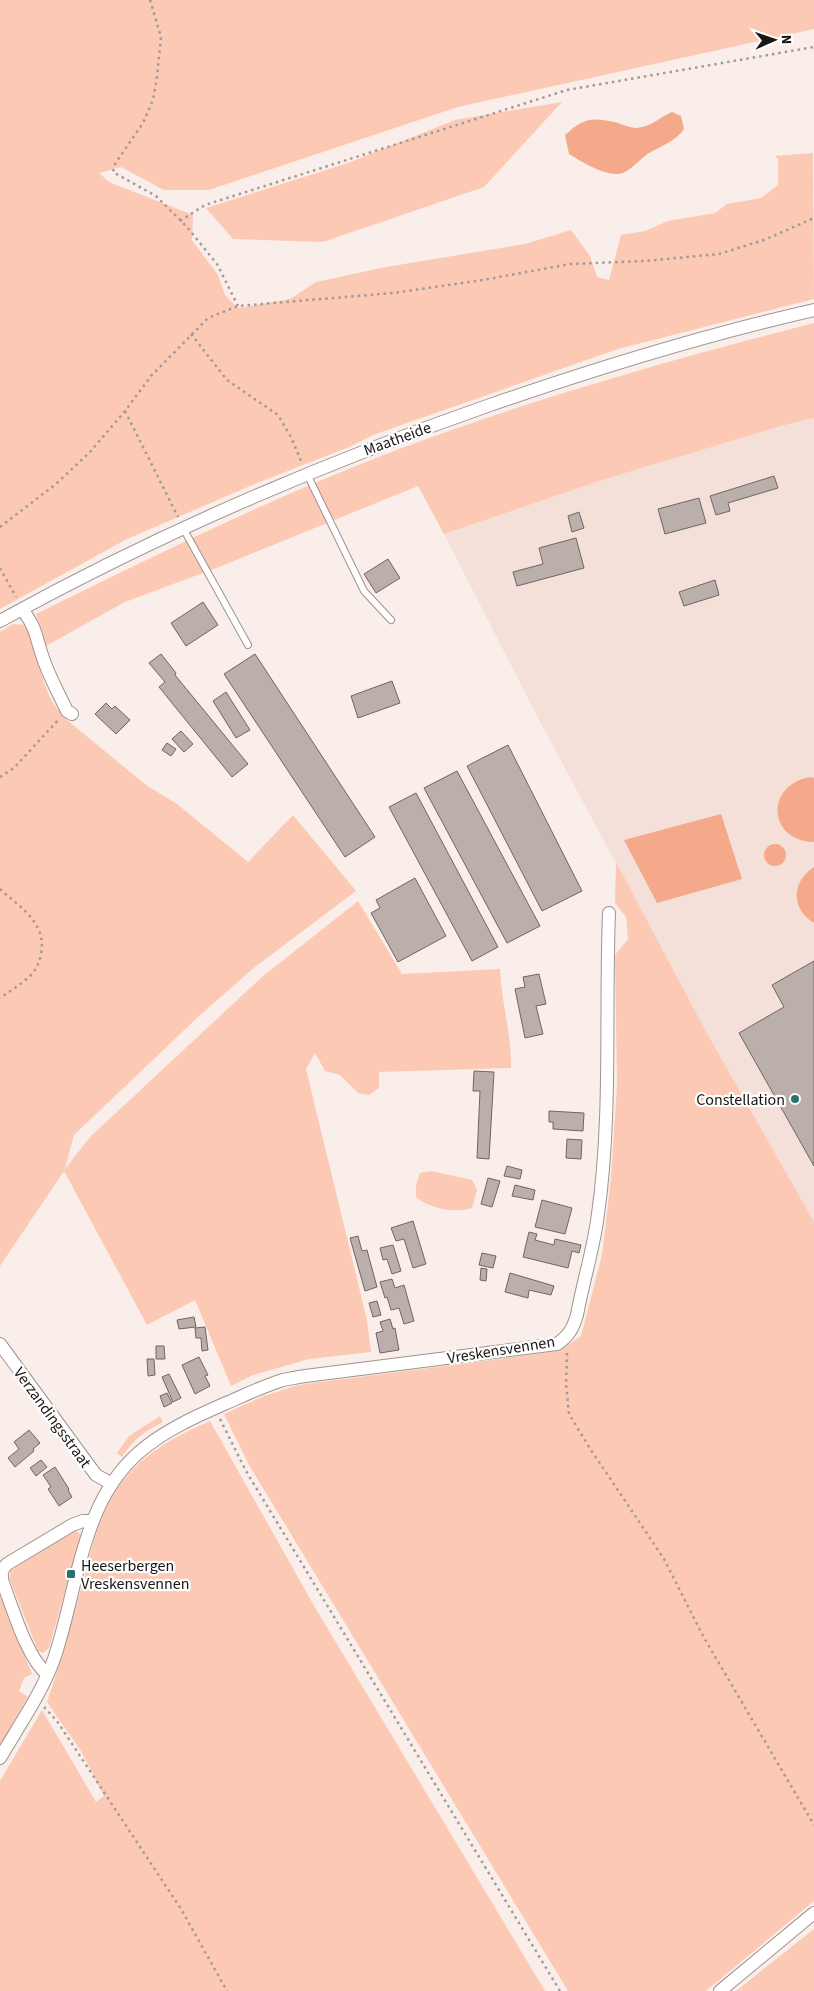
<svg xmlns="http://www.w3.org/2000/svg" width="814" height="1991" viewBox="0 0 814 1991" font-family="'Source Sans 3',sans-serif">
	<rect width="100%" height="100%" fill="#faeeea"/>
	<path fill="#f4e0d8" d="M814 418V1222L703 1026 537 716 444 534 602 480 781 426Z"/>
	<path fill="#fcc9b5" d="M0 0H814V29L458 107 209 190H164L121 167 99 173 109 182 193 215 192 240 218 275 225 295 238 308 290 299 316 282 386 267 525 244 571 230 590 256 597 277 609 280 621 235 645 231 668 221 715 213 727 204 761 198 778 185V159L775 156 813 153 814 299 618 349 373 435 349 447 257 483 127 539 0 609Z
		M562 102 484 187 323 242 233 239 206 208 348 163 455 120Z
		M814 323V418L781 426 602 480 444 534 418 486 219 567 125 602 44 647 41 629 36 614C162 552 289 489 421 441 550 394 681 357 814 323Z
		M13 624 25 625C36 648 39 672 49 695 53 705 61 713 67 720L146 785 177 804 248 862 293 815 356 891 255 967 198 1017 74 1135 65 1169 90 1137 262 977 358 901 402 974 500 969C501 1002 512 1035 511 1068L379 1072V1088L369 1095 358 1093 340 1075 325 1071 315 1053 306 1069 367 1320 371 1352 309 1359 253 1375 231 1386 195 1300 147 1325 64 1171 0 1266V632Z
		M616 862 703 1026 814 1222V1901L706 1991H568L249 1465 224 1414 264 1396 298 1385 559 1351 581 1336 602 1255 611 1178 617 1085 615 955 628 939 626 917 615 903Z
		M432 1171 472 1180 477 1190 472 1208C456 1214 428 1208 416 1197V1185L420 1173Z
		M160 1416 163 1422C142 1433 135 1438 122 1457L117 1453 129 1436Z
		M210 1421 313 1604 545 1991H0V1781L42 1710 96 1802 104 1796 81 1751 47 1702C61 1662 71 1622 83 1582 91 1549 99 1514 119 1486 143 1453 174 1437 210 1421Z
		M76 1530 81 1535 49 1648 43 1653 38 1651 10 1580V1571L57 1540Z
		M0 1595 32 1674 24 1678 19 1691 28 1697 0 1745Z
		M814 1929V1991H736Z"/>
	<path fill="#f4a98b" d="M672 112 681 116 684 129C676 141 661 146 649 153 641 158 634 167 625 172 611 180 582 162 569 154L565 135C584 117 594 117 618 123 624 125 631 128 637 128 653 126 658 118 672 112Z
		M811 777 814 778V842C767 841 765 784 811 777Z
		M721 814 742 879 657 903 624 840Z
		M764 855a11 11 0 1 1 22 0a11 11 0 1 1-22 0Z
		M814 867V923C791 909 791 882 814 867Z"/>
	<path fill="#baafaa" stroke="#706562" d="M774 476 778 488 728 503 730 511 716 515 710 496Z
		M699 498 706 523 665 534 658 509Z
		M579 512 584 528 572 532 568 516Z
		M576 538 584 568 517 586 513 572 543 564 539 548Z
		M388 559 400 578 376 593 364 574Z
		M715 580 719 595 684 606 679 592Z
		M203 602 218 625 186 646 171 623Z
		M161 654 176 673 175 675 248 764 232 777 159 687 165 682 149 663Z
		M255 654 375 837 345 857 224 674Z
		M392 681 400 703 358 718 351 696Z
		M226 692 250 730 236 738 213 701Z
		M106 703 112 709 115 706 130 720 116 734 95 714Z
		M181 731 193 744 184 752 172 739Z
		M167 743 176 749 171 756 162 750Z
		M508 745 582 891 542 911 467 766Z
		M457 771 540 926 507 943 424 788Z
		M416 793 498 947 472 961 389 807Z
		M415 878 446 936 398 962 371 913 380 908 376 900Z
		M814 961V1166L739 1033 784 1007 772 985Z
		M539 974 546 1004 536 1006 543 1034 525 1038 515 989 525 987 523 977Z
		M474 1071 494 1072 489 1159 477 1158 480 1091H473Z
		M549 1111 584 1113 583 1131 553 1129V1122H549Z
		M567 1139 582 1140 581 1159 566 1158Z
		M507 1166 522 1170 520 1179 504 1176Z
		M488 1178 500 1181 492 1207 481 1204Z
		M515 1185 535 1190 533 1200 512 1196Z
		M542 1200 572 1208 565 1234 535 1227Z
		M413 1221 426 1264 413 1268 404 1239 396 1241 391 1228Z
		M529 1232 537 1234 535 1240 554 1245 555 1239 581 1245 579 1253 572 1251 568 1268 523 1257Z
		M358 1236 362 1251 367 1250 377 1287 365 1291 350 1238Z
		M393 1245 401 1271 392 1274 387 1259 383 1260 380 1248Z
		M482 1253 496 1256 493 1268 479 1265Z
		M481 1268 487 1269 486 1281 480 1280Z
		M510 1273 554 1286 551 1295 529 1290 528 1298 505 1292Z
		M392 1279 395 1288 404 1285 414 1321 404 1324 399 1308 391 1310 387 1297 385 1298 380 1282Z
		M377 1301 381 1315 373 1317 369 1303Z
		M194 1317 196 1327 179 1329 177 1320Z
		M390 1319 393 1329 395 1328 399 1350 380 1353 376 1333 383 1331 380 1322Z
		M205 1327 208 1350 202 1351 201 1338H196L195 1328Z
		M156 1346H164L165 1359H156Z
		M199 1357 208 1375 205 1376 210 1386 195 1394 182 1365Z
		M147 1359H154L155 1375 148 1376Z
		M169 1374 181 1398 173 1402 162 1377Z
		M167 1393 172 1403 164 1407 160 1396Z
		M29 1430 40 1443 33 1449 34 1451 15 1467 8 1458 19 1449 14 1442Z
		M41 1460 47 1467 36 1476 30 1468Z
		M55 1467 69 1489 68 1490 72 1497 59 1506 48 1489 51 1487 43 1475Z"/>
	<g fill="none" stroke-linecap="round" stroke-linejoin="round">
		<g stroke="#9d938e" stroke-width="8">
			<path id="service" d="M307 474 364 591 391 620
				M183 528 248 645"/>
		</g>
		<g stroke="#9d938e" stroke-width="14">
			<path id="minor" d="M22 609C37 629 35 635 43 658 49 676 59 694 67 711L72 714
				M0 621C157 534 321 464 490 405 597 368 704 335 814 310
				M0 1344 96 1475 112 1484
				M47 1674C27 1658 13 1609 3 1583 1 1574 1 1570 7 1564L72 1525 83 1521H93
				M0 1758C18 1727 42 1693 54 1659 68 1618 74 1575 88 1535 112 1459 155 1434 224 1404 243 1396 263 1386 283 1380 293 1378 303 1376 313 1375L557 1344C569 1336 573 1328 577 1315 583 1281 594 1248 598 1214 612 1115 605 1013 609 913
				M720 1991 814 1913"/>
		</g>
		<path stroke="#a39a97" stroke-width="2.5" stroke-dasharray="2.5 4" stroke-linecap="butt" d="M150 0 161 37 157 77 153 100 143 123 115 164 113 172 156 196 187 227 217 264 238 306
			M180 221 205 205 567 90 814 47
			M191 334 227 380 278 415 291 437 302 463
			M125 411 178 517
			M0 527 56 484 90 452 125 411 151 376 208 318 238 306 393 293 483 280 570 264 645 261 719 254 764 240 814 218
			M0 568 16 597
			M0 777 14 768 59 719
			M0 889C21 908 47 923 41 954 39 963 37 968 31 975 22 984 10 991 0 998
			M567 1353 566 1384 569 1414 589 1447 664 1559 703 1636 814 1825
			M220 1419 246 1471 560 1991
			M44 1707 57 1721 181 1909 227 1991"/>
		<use href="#service" stroke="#fff" stroke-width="6"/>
		<use href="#minor" stroke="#fff" stroke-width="12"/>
	</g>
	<g fill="#27726f" stroke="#fefefe" stroke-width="2">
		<circle cx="795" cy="1099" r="5"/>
		<rect x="66" y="1569" width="10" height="10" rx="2.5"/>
	</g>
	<g text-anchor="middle" stroke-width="4.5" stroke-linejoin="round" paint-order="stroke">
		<g font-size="16" fill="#1a1615" stroke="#fefefe">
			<text transform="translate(397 438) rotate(-20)" y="6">Maatheide</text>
			<text transform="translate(501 1349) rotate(-9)" y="6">Vreskensvennen</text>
			<text transform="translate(53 1417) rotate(54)" y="6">Verzandingsstraat</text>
		</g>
		<g font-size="16" fill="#1a1615" stroke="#fefefe" text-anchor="end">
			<text x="785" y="1105">Constellation</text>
			<text x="81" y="1571" text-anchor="start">Heeserbergen<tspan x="81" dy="18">Vreskensvennen</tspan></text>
		</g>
	</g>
	<g transform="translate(774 40) rotate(88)" stroke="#fefefe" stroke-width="4" paint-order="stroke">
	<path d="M0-4L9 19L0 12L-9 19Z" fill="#1a1615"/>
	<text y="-8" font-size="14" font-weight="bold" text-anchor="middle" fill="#1a1615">N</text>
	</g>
</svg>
